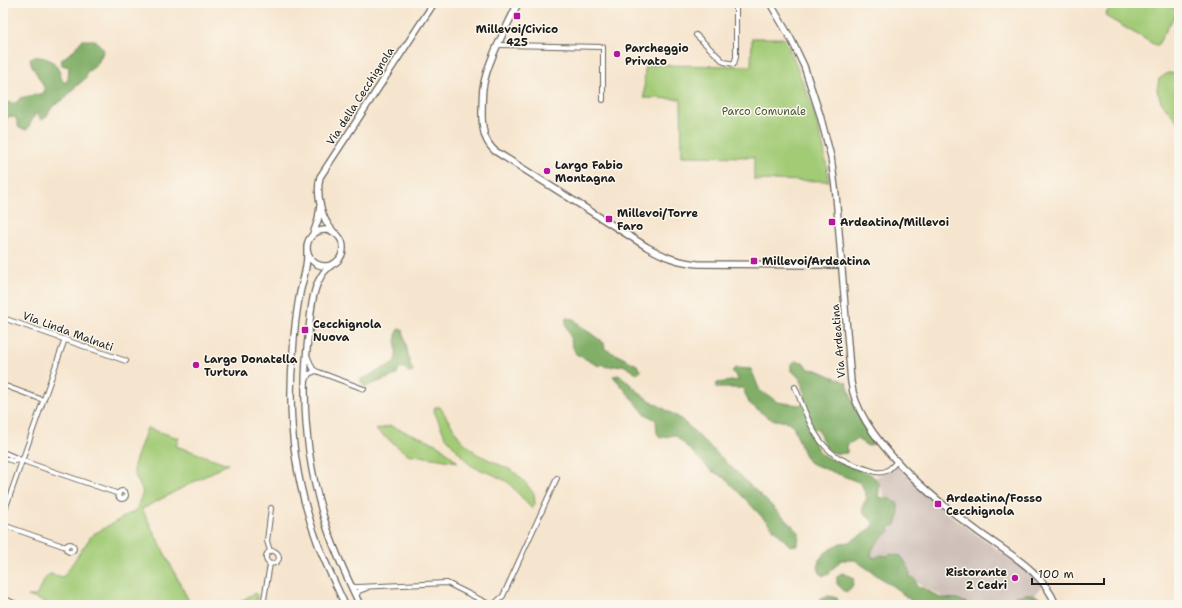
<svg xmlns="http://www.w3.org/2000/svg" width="1182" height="608" viewBox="0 0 1182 608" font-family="'Shantell Sans',sans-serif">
	<rect width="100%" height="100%" fill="#fbf7ec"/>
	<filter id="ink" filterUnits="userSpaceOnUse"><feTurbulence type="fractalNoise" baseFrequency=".025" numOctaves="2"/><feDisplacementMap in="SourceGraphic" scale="8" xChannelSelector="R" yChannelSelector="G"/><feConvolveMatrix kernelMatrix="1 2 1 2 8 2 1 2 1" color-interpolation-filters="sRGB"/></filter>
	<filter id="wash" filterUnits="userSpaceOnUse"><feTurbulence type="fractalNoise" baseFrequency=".012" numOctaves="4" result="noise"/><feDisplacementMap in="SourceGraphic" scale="16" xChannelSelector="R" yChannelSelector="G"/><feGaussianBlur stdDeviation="0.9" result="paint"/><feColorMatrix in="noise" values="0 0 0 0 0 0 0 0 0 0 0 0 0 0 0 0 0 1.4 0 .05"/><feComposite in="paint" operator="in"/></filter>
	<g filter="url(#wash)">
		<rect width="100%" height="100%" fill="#f6e5ce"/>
		<path fill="#cfc0ba" d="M897 465 943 510 1032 575 1042 586 1035 594H1027L1016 596 1003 605H957L865 553 892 515 880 485 874 478Z"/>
		<path fill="#a2cb76" stroke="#5f7449" d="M1112 3H1166L1178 10 1157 46 1105 16Z
			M752 38H783L788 45 810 100 824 149 829 181 754 180V157L682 156 681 99 644 98 645 65 751 66Z
			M1168 73 1179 74V123L1161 102 1157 90 1159 79Z
			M435 407H440L459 437 466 444 477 454 513 471 524 481 534 494 535 504 532 509 508 482 492 474 476 468 468 463 445 436 434 411Z
			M390 426 428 440 441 447 458 462 407 454 376 430Z
			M147 428 179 438 176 446 228 464 142 509 190 603 193 605H53L28 596H36C41 587 42 580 50 574L63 577 92 535 136 510 143 492 134 473V465Z
			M255 593 257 595 256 605H234Z"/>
		<path fill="#81af67" stroke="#4e6642" d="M82 40H95L104 50 97 65 87 72 86 78 72 90 66 98 53 106 45 118 42 120 36 113 27 130 19 128 16 118 10 116 5 120H3V101L11 103H16L20 98 44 93V87L31 64 30 58C38 55 50 58 56 65 60 70 60 78 64 83L68 80 69 67 62 65 61 60 73 51Z
			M566 318 574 319 582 327 604 343 605 349 637 365 641 371 638 374 623 365 607 367 601 364 599 366 576 354 572 345 570 336 566 325Z
			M399 329 403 330 410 364 413 371 409 373 405 368 399 369 396 375 365 387 360 380 388 366 395 361 396 355V335Z
			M796 361 803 362 808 369 817 370 847 383 854 407 872 440V445L868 446 857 439 847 445V453C826 456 825 446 818 429L812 428C813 467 844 458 870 474 874 476 877 482 880 485L878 497 890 499 898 504 899 516 895 526H889L890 531C883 537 871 546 871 556L875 558 881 555 888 556 890 554 901 556 909 568 910 577 914 578 916 581V585L919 588H924L940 598 957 599 972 605 915 604 898 590 855 560H841L828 574 824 576 820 574 818 566 819 560 825 553 840 543 850 542 873 527V522L863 512V505L867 498 861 483 810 463C799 451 800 433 789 422L775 420 767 417 749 403 743 388H716L717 383 739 380 732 371 735 368 751 369 760 391 769 396 777 402 799 405 804 403C805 387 804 381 791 370V364Z
			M620 375 643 396 681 419 799 532V538L797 545 790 546 725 478 710 470 675 435 660 438 657 433 656 420 645 414 613 376Z
			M842 573 853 577C855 584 851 590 845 592L837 584V576Z
			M1027 594C1036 594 1040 597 1045 605H1003L1016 596Z
			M829 596 837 598 839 605H815L819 600Z"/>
	</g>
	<g filter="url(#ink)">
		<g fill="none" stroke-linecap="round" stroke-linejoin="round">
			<g stroke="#68625a" stroke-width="6">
				<path id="street" d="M696 35 724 62 734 64 736 57V3
					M498 45 603 47V100
					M3 318 126 361
					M307 355 313 369 316 371 364 389
					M306 381 309 374 316 371
					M3 385 43 400
					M795 387C805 410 811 435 831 452 842 462 861 467 876 472 886 474 891 468 897 461
					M3 452 26 462 119 494
					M3 458 13 461 22 460
					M118 495a4 4 0 1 1 8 0a4 4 0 1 1-8 0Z
					M3 515 65 339
					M3 525 66 547
					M66 548a4 4 0 1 1 8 0a4 4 0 1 1-8 0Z
					M270 551 267 541 271 508
					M270 551C275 550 279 553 279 559L276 563 270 564
					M270 551C264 555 265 561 270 564
					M350 584 354 587H358L447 583 491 605
					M356 596 359 591 367 588
					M3 598 18 605
					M263 605 270 564
					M493 605 503 596 557 478"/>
			</g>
			<g stroke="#68625a" stroke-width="8">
				<path id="secondary" d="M518 3C507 27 487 61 483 88 482 98 482 108 482 118 483 132 485 142 495 151L647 247C665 257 677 262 698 264L842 265
					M770 3 791 39 804 66 820 115 831 157 836 195 851 382C858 438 937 502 980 533 1009 554 1043 571 1056 605
					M307 248a18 18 0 1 1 36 0a18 18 0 1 1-36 0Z
					M333 231C321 219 316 194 320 177L434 3
					M313 234 318 220 320 206
					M307 251C308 266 303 279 300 293 296 313 294 333 293 353 287 417 295 483 318 544 326 565 336 585 345 605
					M333 264C330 266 327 269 324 272 312 287 311 311 309 330 301 392 305 455 323 515 332 546 346 576 360 605"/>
			</g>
			<use href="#street" stroke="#fff" stroke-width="4"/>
			<use href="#secondary" stroke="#fff" stroke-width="5.5"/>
		</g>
	</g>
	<g fill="#b5179e" stroke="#fbf7ec" stroke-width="1.5">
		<rect x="513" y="12" width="8" height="8" rx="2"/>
		<circle cx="617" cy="54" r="4"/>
		<circle cx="547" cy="171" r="4"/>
		<rect x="605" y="215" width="8" height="8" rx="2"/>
		<rect x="828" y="218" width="8" height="8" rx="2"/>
		<rect x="750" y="257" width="8" height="8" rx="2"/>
		<rect x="301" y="326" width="8" height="8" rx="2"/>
		<circle cx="196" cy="365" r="4"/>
		<rect x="934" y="500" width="8" height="8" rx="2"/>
		<circle cx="1015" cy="578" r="4"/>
	</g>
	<g text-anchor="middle" stroke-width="3" stroke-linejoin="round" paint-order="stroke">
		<g font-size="11" font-weight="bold" fill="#1c1c1c" stroke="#fbf7ec" text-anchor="start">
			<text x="517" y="33" text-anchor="middle">Millevoi/Civico<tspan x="517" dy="13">425</tspan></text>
			<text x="625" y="52">Parcheggio<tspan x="625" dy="13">Privato</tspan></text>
			<text x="555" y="169">Largo Fabio<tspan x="555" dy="13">Montagna</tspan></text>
			<text x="617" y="217">Millevoi/Torre<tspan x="617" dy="13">Faro</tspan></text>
			<text x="840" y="226">Ardeatina/Millevoi</text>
			<text x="762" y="265">Millevoi/Ardeatina</text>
			<text x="313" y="328">Cecchignola<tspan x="313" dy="13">Nuova</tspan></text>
			<text x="204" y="363">Largo Donatella<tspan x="204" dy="13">Turtura</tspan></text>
			<text x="946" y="502">Ardeatina/Fosso<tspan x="946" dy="13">Cecchignola</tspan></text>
			<text x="1007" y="576" text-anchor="end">Ristorante<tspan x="1007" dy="13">2 Cedri</tspan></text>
		</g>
		<g font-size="11" fill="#1c1c1c" stroke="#fbf7ec">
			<text transform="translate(360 96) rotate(-57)" y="4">Via della Cecchignola</text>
			<text transform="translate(68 331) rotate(20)" y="4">Via Linda Malnati</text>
			<text transform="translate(838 341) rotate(-95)" y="4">Via Ardeatina</text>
		</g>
		<g font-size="11" fill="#4b593c" stroke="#fbf7ec">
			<text x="764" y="115">Parco Comunale</text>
		</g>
	</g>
	<rect width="1182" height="608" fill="none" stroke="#fbf7ec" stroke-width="16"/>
	<path d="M1032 578v6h72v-6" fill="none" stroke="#1c1c1c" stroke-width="2"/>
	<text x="1038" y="578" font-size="12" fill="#1c1c1c" stroke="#fbf7ec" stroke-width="3" paint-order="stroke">100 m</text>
</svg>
